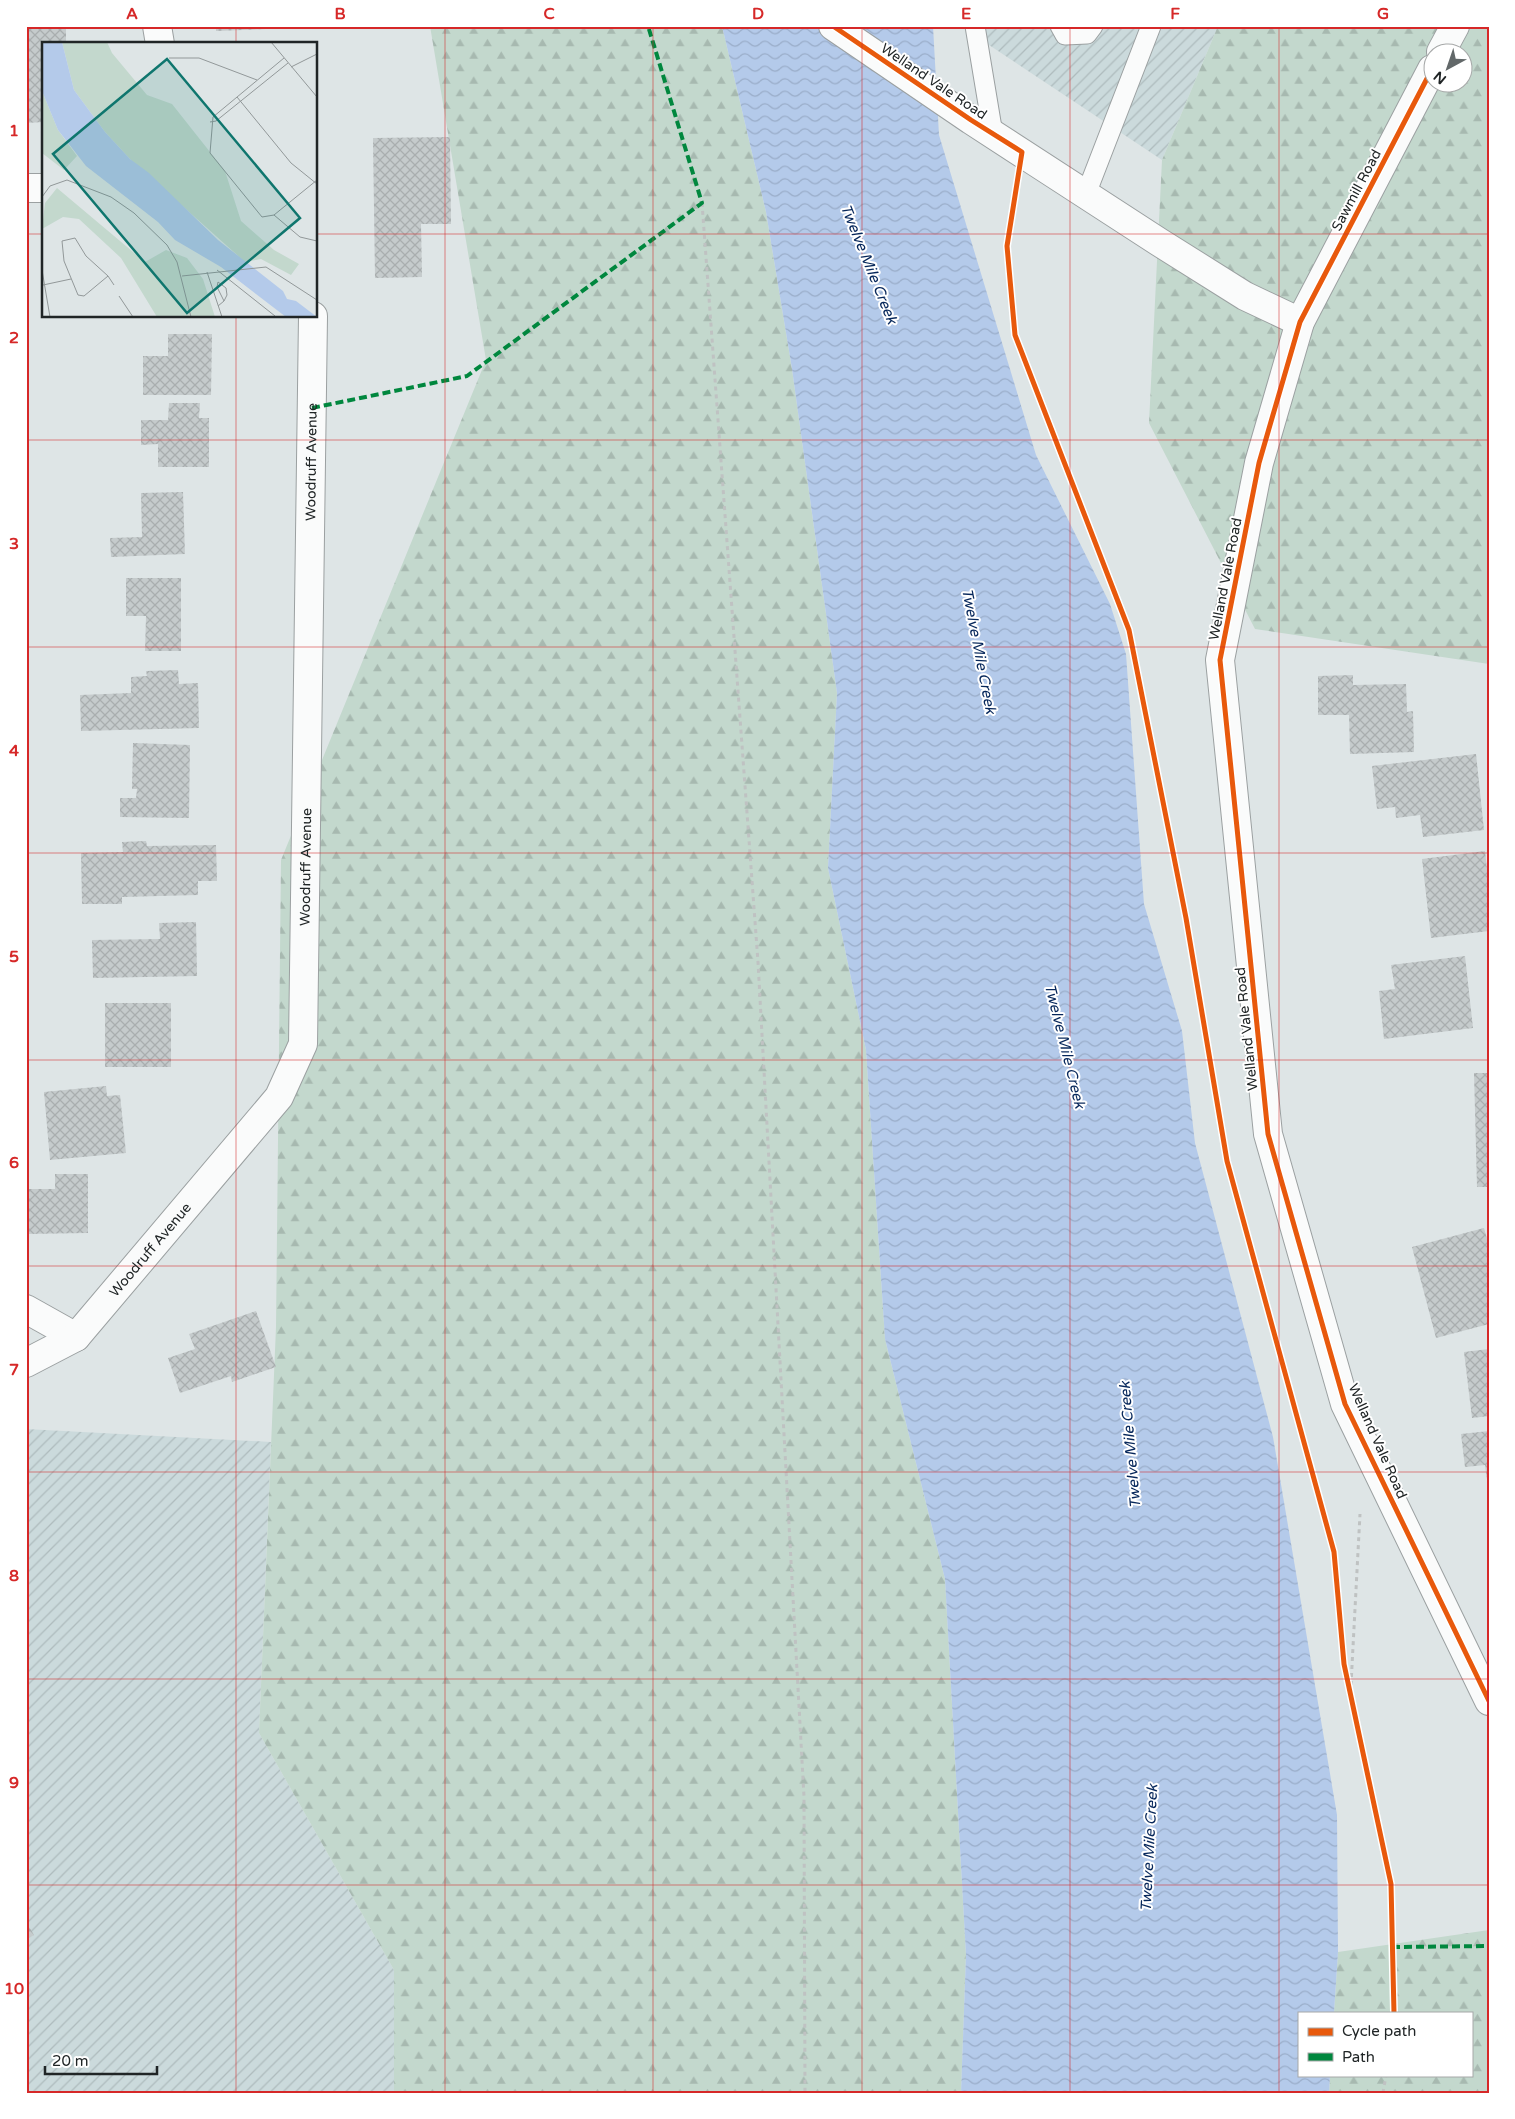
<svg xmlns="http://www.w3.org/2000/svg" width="1515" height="2119" viewBox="0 0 1515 2119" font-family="'Varela Round',sans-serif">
	<defs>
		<pattern id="industrial-furrows" width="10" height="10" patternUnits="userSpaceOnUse" patternTransform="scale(1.25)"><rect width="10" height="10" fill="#cbdadc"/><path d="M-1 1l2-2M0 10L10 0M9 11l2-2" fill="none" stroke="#aebbbd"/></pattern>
		<pattern id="forest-firs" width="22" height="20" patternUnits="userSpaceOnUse" patternTransform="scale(1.25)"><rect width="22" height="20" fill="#c3d8cd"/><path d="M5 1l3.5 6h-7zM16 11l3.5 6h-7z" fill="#a7b9b0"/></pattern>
		<pattern id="water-waves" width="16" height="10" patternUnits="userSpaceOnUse" patternTransform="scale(1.25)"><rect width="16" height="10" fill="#b4caea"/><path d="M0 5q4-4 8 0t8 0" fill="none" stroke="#9aadc9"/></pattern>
		<pattern id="building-cross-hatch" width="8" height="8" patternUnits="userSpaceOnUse" patternTransform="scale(1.25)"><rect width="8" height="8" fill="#c5cbcc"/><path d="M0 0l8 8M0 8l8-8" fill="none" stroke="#a9aeaf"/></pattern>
	</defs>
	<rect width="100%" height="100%" fill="#dee5e6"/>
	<path fill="url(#industrial-furrows)" d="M982 26H1218L1162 160 986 43Z
		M26 1429 271 1442 259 1733 394 1970V2093H26Z"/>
	<path fill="url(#forest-firs)" fill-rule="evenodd" d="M430 26H722L766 212 792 369 837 693 828 868 866 1050 885 1339 945 1579 966 1955 961 2093H394V1970L259 1733 276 1327 281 860 486 360Z
		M1218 26H1489V664L1255 629 1149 423 1162 160ZM1432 52H1462V82H1432Z
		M1489 1930V2093H1329L1330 2075H1471V2013H1334L1338 1952Z"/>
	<path fill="url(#water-waves)" d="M722 26H933L939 135 1036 455 1110 604 1126 654 1144 904 1182 1031 1195 1143 1273 1437 1337 1815 1338 1952 1334 2013H1299V2075H1330L1329 2093H961L966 1955 945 1579 885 1339 866 1050 828 868 837 693 792 369 766 212Z"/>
	<path fill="url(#building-cross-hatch)" d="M26 26H66V44H44V122L26 123Z
		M216 26H290V28L216 31Z
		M450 137 451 224H421L422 277 375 278 373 138Z
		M168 334H212L211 395H143V356H168Z
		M169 403H200L199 418H209V467H158V444L141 445V420H168Z
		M183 492 185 554 111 557 110 538 142 537 141 493Z
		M126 578H181V651H145L146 616H126Z
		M178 670 179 684 198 683 199 728 81 731 80 695 131 693V677L147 676 146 671Z
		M1353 675V685L1406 684 1407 712 1413 711 1414 752 1350 754 1349 715H1318V676Z
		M133 743 190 745 189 818 120 817V798H136L137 789H132Z
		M1476 754 1484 830 1423 837 1420 815 1396 818 1395 807 1377 809 1372 766Z
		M146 841 147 846 216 845 217 881H198V895L122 897V904H82L81 853 123 852 122 842Z
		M1485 851 1489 886V931L1431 938 1422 859Z
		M196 922 197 976 93 978 92 940 160 939 159 923Z
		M1465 956 1473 1028 1384 1039 1379 991 1395 989 1391 965Z
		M105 1003H171V1067H105Z
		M1474 1073H1489V1187H1477Z
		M106 1086 107 1096 120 1095 126 1153 50 1160 44 1092Z
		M55 1174H88V1233L26 1234V1189H55Z
		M1484 1228 1489 1246V1324L1436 1338 1412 1247Z
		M256 1311 276 1367 232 1382 231 1376 180 1393 168 1358 195 1349 189 1334Z
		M1489 1349V1416L1472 1418 1464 1352Z
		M1489 1431V1487H1488L1485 1465 1465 1467 1461 1434Z
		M26 1922 34 1935 26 1940Z"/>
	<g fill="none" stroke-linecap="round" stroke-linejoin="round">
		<g stroke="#9ba0a1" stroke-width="21">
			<path id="lane" d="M975 26 993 134
				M1060 26 1065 35 1087 34 1093 26
				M1086 194 1151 26"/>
		</g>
		<g stroke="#9ba0a1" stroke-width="30">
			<g id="street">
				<path d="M157 26 160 44"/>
				<path d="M833 26 971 120 1159 242 1245 296 1300 322"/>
				<path d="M1441 52 1455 26"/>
				<path d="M1432 69 1300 322 1259 463 1220 660 1268 1134 1345 1404 1489 1701"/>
				<path d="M26 188H44"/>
				<path d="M26 1309 76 1337"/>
				<path id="s1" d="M26 1363 76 1337 279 1097 303 1044 313 316"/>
			</g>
		</g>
		<path stroke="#bfc2c2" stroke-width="3" stroke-dasharray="4 4" stroke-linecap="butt" d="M1016 189 1007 246 1015 335 1129 630 1186 918 1227 1161 1334 1552 1344 1664 1391 1884 1394 2013
			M702 203 758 962 804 1797 805 2093
			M1351 1685 1360 1514
			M1383 2093 1386 2075"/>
		<use href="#lane" stroke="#fafbfb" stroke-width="19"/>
		<use href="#street" stroke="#fafbfb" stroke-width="28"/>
		<path stroke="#00873e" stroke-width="4" stroke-dasharray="8 4" stroke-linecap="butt" d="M312 408 467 376 702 203 648 26
			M1392 1947 1489 1946"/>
		<g stroke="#fff" stroke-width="8">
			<path id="cycleway" d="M833 26 971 120 1022 152 1007 246 1015 335 1129 630 1186 918 1227 1161 1334 1552 1344 1664 1391 1884 1394 2013
				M1432 69 1300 322 1259 463 1220 660 1268 1134 1345 1404 1489 1701"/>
		</g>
		<use href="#cycleway" stroke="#e8590c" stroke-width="5"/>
	</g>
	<path fill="none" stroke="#d62828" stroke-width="1" stroke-opacity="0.55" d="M236 26V44M445 26V2093M653 26V2093M862 26V2093M1070 26V2093M1279 26V2093M26 234H44M316 234H1489M236 316V2093M26 440H1489M26 647H1489M26 853H1489M26 1060H1489M26 1266H1489M26 1472H1489M26 1679H1489M26 1885H1489"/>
	<g text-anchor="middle" stroke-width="4" stroke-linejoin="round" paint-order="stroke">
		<g font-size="14" fill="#202526" stroke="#fff">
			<text transform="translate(934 81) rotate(34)" y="5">Welland Vale Road</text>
			<text transform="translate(1356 190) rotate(-62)" y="5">Sawmill Road</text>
			<text dy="5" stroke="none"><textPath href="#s1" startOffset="1011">Woodruff Avenue</textPath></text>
			<text transform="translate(1225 579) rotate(-79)" y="5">Welland Vale Road</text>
			<text dy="5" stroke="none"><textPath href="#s1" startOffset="606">Woodruff Avenue</textPath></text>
			<text transform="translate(1246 1029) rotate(-96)" y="5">Welland Vale Road</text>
			<text dy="5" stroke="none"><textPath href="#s1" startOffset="171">Woodruff Avenue</textPath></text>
			<text transform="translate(1378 1441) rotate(66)" y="5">Welland Vale Road</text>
		</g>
		<g font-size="15" font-style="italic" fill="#06275b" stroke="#fff">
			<text transform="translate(869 264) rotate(68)" y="5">Twelve Mile Creek</text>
			<text transform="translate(979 651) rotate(79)" y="5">Twelve Mile Creek</text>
			<text transform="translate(1065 1046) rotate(76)" y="5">Twelve Mile Creek</text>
			<text transform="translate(1130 1445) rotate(-95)" y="5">Twelve Mile Creek</text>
			<text transform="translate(1149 1848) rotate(-87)" y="5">Twelve Mile Creek</text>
		</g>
	</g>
	<g transform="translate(42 42)">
		<rect width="275" height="275" fill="#dee5e6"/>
		<path d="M20 0H65L70 11 105 53 130 62 183 129 199 179 232 208 257 222 249 233 219 217 203 220 88 117 63 90 32 48ZM0 49 16 88 35 114 22 128 0 111ZM15 146 103 220 124 208 145 216 161 237 173 275H115L79 216 37 177 21 175 0 187 3 161Z" fill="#c3d8cd"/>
		<path d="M0 0H20L32 48 63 90 88 117 107 131 176 198 241 249 245 257 254 259 275 275H244L179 225 133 198 116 180 44 124 16 88 0 49Z" fill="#b4caea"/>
		<path fill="none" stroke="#929899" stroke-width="1" d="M229 0 275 55M127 16H157L215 38M242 16 171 75 168 111 220 175 232 173 275 138M249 25 275 12M195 55 249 121 275 142M168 80 174 79 246 21M0 155 8 144 25 138 69 155 92 171 125 203 135 220 149 275M232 173 258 195 275 199M0 228 8 275M175 228 233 274M165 230 180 275M66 234 42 254 36 253 22 219 20 199 33 196 44 214 66 234 72 243M140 234 224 225 275 258M1 243 29 237M77 254 91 275M176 264 182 259 185 253 184 246 176 240 175 245 182 259"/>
		<path fill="#0f766e" fill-opacity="0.15" stroke="#0f766e" stroke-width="2.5" d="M125 17 258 176 145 271 11 112Z"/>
		<rect width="275" height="275" fill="none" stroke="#202526" stroke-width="2.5"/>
	</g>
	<rect width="1515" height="2119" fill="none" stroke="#ffffff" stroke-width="55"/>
	<rect x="1298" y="2012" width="175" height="65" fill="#ffffff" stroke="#a6a8a8"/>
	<rect x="1308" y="2028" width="25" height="8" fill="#e8590c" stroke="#a6a8a8"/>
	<text x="1342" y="2036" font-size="15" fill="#202526">Cycle path</text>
	<rect x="1308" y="2053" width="25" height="8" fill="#00873e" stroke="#a6a8a8"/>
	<text x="1342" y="2062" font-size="15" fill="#202526">Path</text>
	<g transform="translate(1448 68) rotate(220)"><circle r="24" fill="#ffffff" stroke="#a6a8a8"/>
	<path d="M0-4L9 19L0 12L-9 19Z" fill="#626869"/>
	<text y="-8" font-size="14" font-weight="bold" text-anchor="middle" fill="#202526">N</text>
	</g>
	<path d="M45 2066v8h112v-8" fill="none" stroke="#202526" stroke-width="2.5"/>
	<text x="52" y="2066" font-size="15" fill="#202526" stroke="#ffffff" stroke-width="4" paint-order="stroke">20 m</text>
	<rect x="28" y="28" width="1460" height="2064" fill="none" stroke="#d62828" stroke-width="2"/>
	<g font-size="16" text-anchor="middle" font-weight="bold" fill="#d62828">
		<text x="132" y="19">A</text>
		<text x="340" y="19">B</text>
		<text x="549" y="19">C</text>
		<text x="758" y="19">D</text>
		<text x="966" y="19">E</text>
		<text x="1175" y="19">F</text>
		<text x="1383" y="19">G</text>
		<text x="14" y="136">1</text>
		<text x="14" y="343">2</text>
		<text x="14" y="549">3</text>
		<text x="14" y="756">4</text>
		<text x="14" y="962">5</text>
		<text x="14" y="1168">6</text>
		<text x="14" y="1375">7</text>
		<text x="14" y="1581">8</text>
		<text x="14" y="1788">9</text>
		<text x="14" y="1994">10</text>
	</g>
</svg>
